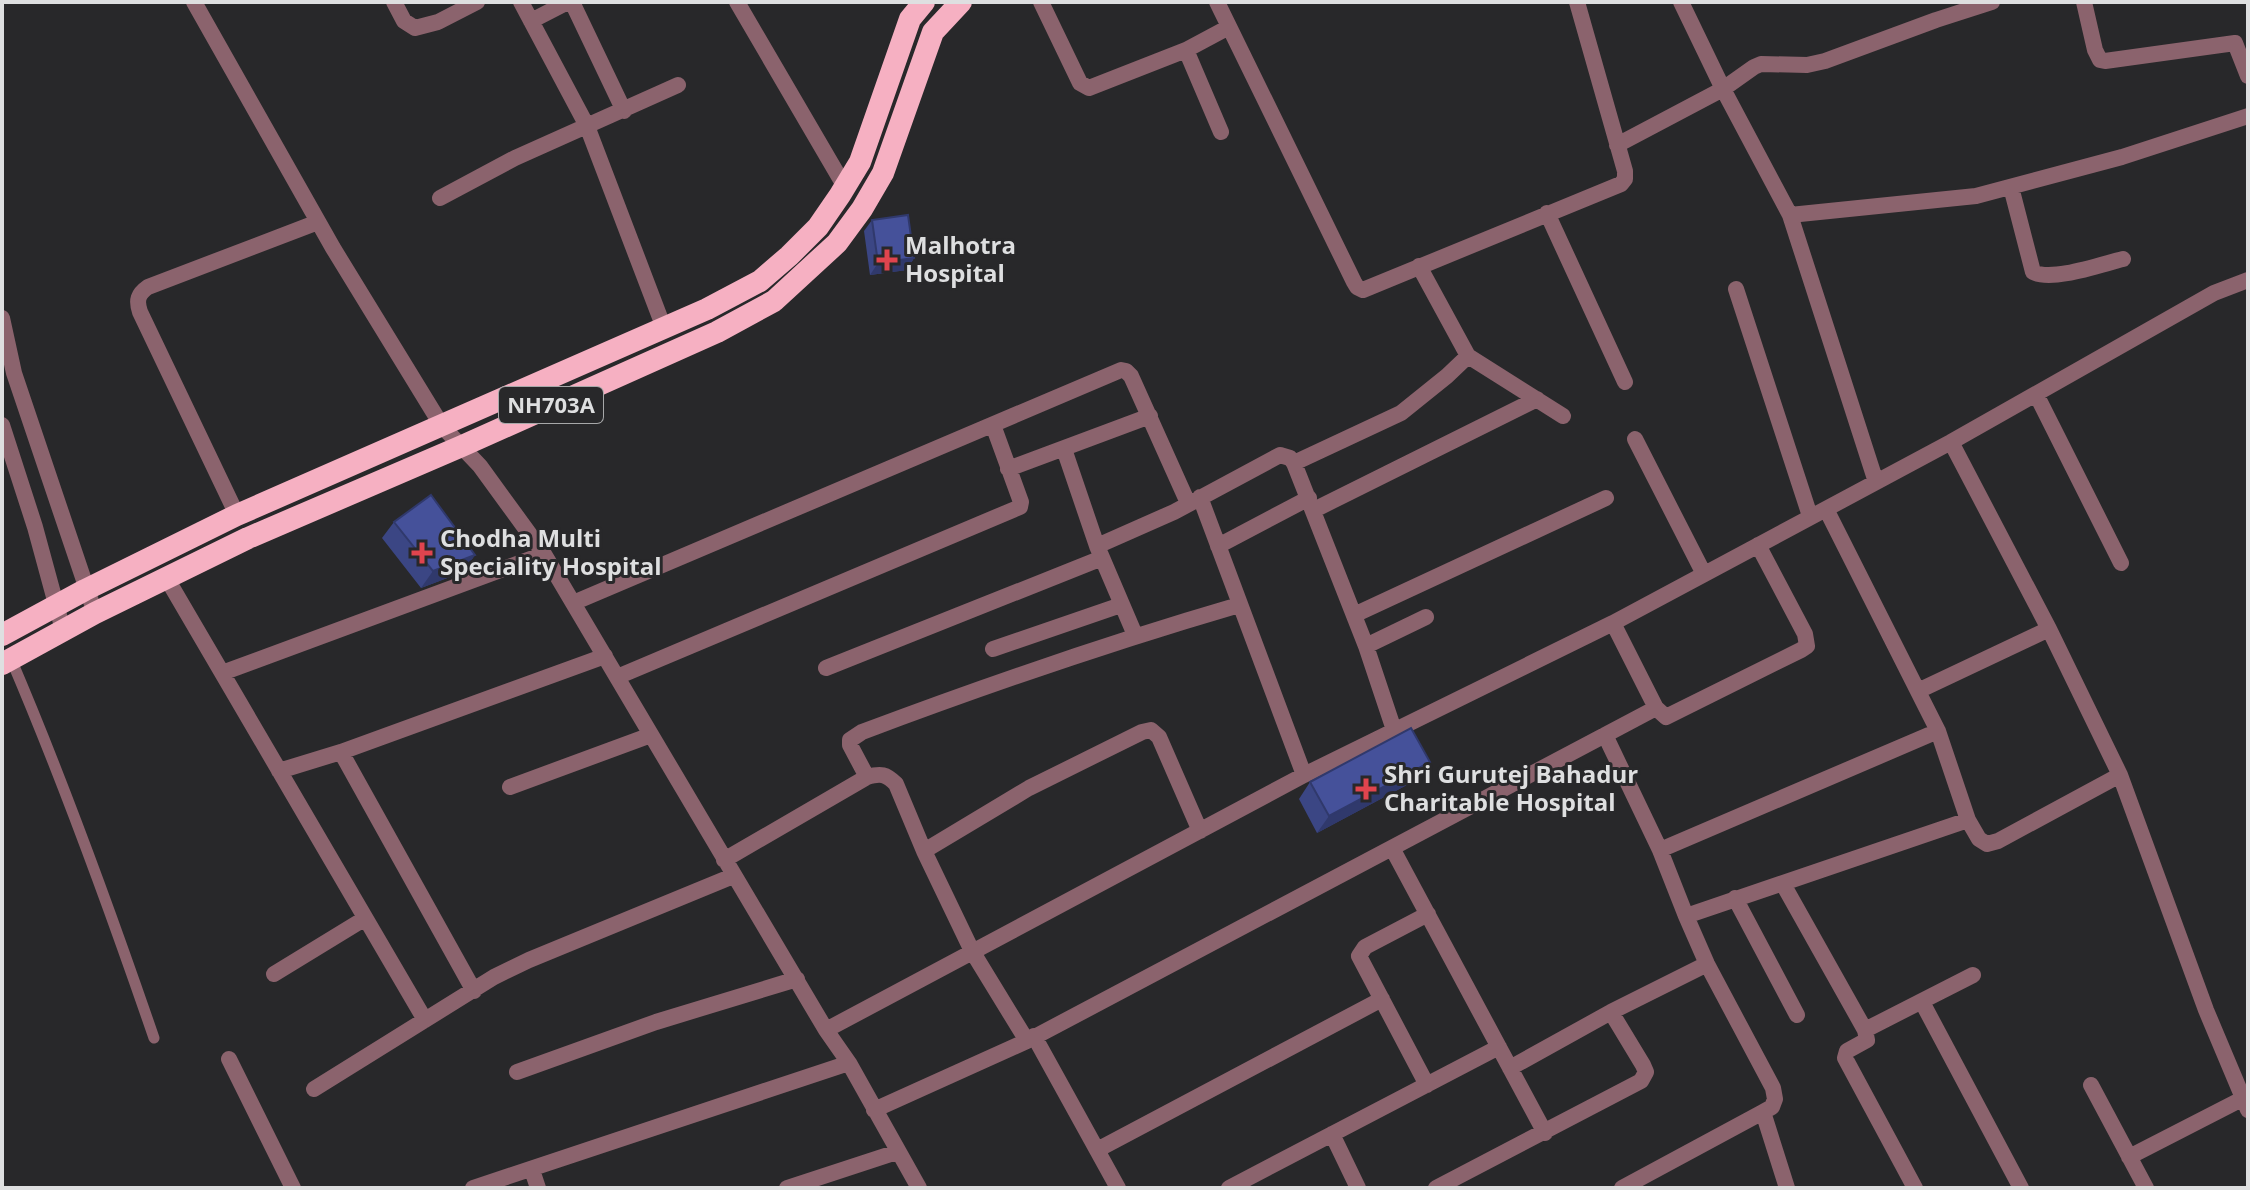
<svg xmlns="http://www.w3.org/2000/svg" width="2250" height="1190" viewBox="0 0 2250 1190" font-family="'Open Sans',sans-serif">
	<rect width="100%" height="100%" fill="#28282a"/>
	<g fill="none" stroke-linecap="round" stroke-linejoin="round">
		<path stroke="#8b636d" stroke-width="11" d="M11 659C64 783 110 910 154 1038"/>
		<path stroke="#8b636d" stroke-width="16" d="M194 2 333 248 442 426 480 466 544 554 826 1030 849 1063 919 1188
			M394 2 404 21 415 28 438 22 477 2
			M521 2 587 126 664 328
			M572 2 624 111
			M737 2 845 187
			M1041 2 1080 83 1089 88 1186 50 1229 27
			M1217 2 1354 282 1357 287 1363 290 1621 184 1625 179V171L1577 2
			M1681 2 1723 89 1790 215 1876 482
			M2084 2 2095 50 2100 60 2105 61 2235 43 2248 76
			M531 21 568 2
			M1186 50 1221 132
			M1617 145 1723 89 1754 67 1761 64 1807 65 1825 61 1936 20 1992 2
			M2011 187 2033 272C2052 282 2102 264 2123 259
			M440 198 515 158 678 85
			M1547 213 1625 382
			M1790 215 1976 196 2122 157 2248 116
			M1419 266 1468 356
			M1736 289 1810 516
			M2036 394 2121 563
			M1635 439 1704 574
			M1951 442 2049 629 2120 775 2206 1010 2248 1110
			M1064 449 1097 546 1135 635
			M1294 463 1366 646 1394 730
			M1008 469 1150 416
			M1200 497 1304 775
			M1826 509 1938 731 1968 820 1979 839 1987 844 1998 841 2120 775
			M1314 510 1537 399
			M237 515 140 312C136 300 138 294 148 287L318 222
			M1097 546 1174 512 1280 455 1290 458 1294 463 1401 413 1447 376 1468 356 1563 416
			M1218 546 1309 498
			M166 577 425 1020
			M573 603 1121 370 1126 371 1131 376 1188 503
			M1354 615 1606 498
			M1613 623 1656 708 1666 717 1801 650 1807 646 1805 634 1758 545
			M1366 646 1426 617
			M993 649 1121 605
			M826 668 1102 558
			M222 673 544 554
			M617 677 1020 507 1021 502 993 425
			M1920 690 2049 629
			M1605 735 1660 850 1938 731
			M341 752 474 991
			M279 771 341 752 605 656
			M867 777 850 745V740L862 732C987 685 1112 642 1239 605
			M510 787 651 735
			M1392 848 1545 1133
			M1660 850 1686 916
			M924 851 1029 788 1142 732 1151 730 1159 737 1200 831
			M724 860 867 777C881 773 886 774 896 784L924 851 972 951 1027 1041
			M1783 884 1865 1030 1973 975
			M1735 898 1797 1015
			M274 974 364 919
			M1922 1002 2021 1188
			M826 1030 1304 775 1613 623 1951 442 2214 293 2248 280
			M1865 1030 1867 1040 1847 1051 1845 1058 1915 1188
			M1034 1036 1118 1188
			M229 1059 293 1188
			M1510 1068 1611 1012 1707 964
			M517 1072 656 1022 797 979
			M1427 1085 1359 956 1365 947 1428 914
			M2091 1085 2146 1188
			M314 1089 494 977 529 960 733 876
			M874 1110 1027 1041 1656 708
			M1332 1134 1358 1188
			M1097 1150 1382 999
			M2129 1157 2242 1099
			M532 1170 538 1188
			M473 1188 849 1063
			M787 1188 897 1152
			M1229 1188 1499 1047
			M1436 1188 1641 1081 1646 1072 1643 1065 1611 1012
			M1622 1188 1763 1112
			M1787 1188 1763 1112 1772 1107 1775 1099 1773 1088 1707 964 1686 916 1968 820"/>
		<path stroke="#8b636d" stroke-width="16" d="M2 318 14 373 95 613
			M2 425 35 527 63 630"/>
		<path stroke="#f6b0c2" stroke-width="22" d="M2 635 85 590 237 515 707 309 760 281 789 256 818 227 840 195 860 162 910 19 924 2
			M2 664 95 613 248 538 462 446 717 332 774 301 837 243 862 209 883 173 933 32 961 2"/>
	</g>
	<path fill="#3b4684" d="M872 220 914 258 907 270 870 275 864 231Z
		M394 522 475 555 463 572 421 588 382 538Z
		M1430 762 1418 779 1317 833 1299 799 1310 782Z"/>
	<path fill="#30396c" d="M914 258 907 270 870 275 878 263Z
		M475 555 463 572 421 588 433 571Z
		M1430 762 1418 779 1317 833 1329 816Z"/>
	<path fill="#45519a" stroke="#30396c" stroke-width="2" d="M908 215 914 258 878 263 872 220Z
		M431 495 475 555 433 571 394 522Z
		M1411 728 1430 762 1329 816 1310 782Z"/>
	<g fill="#e0444e" stroke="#28282a" stroke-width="3">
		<path d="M883 248h8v8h8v8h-8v8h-8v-8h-8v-8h8z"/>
		<path d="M418 541h8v8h8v8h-8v8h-8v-8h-8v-8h8z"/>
		<path d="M1362 777h8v8h8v8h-8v8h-8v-8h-8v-8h8z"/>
	</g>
	<g text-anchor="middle" stroke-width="6" stroke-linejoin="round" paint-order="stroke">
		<rect fill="#28282a" stroke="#a7a8a9" stroke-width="2" x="499" y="387" width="104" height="36" rx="6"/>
		<g font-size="22" font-weight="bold" fill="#dedfe0">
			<text x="551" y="413">NH703A</text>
		</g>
		<g font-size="24" font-weight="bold" fill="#dedfe0" stroke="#28282a" text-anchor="start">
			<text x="905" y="254">Malhotra<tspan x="905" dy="28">Hospital</tspan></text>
			<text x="440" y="547">Chodha Multi<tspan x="440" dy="28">Speciality Hospital</tspan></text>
			<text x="1384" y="783">Shri Gurutej Bahadur<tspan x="1384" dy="28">Charitable Hospital</tspan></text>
		</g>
	</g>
	<rect width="2250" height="1190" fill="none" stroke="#dedfe0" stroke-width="8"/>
</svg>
